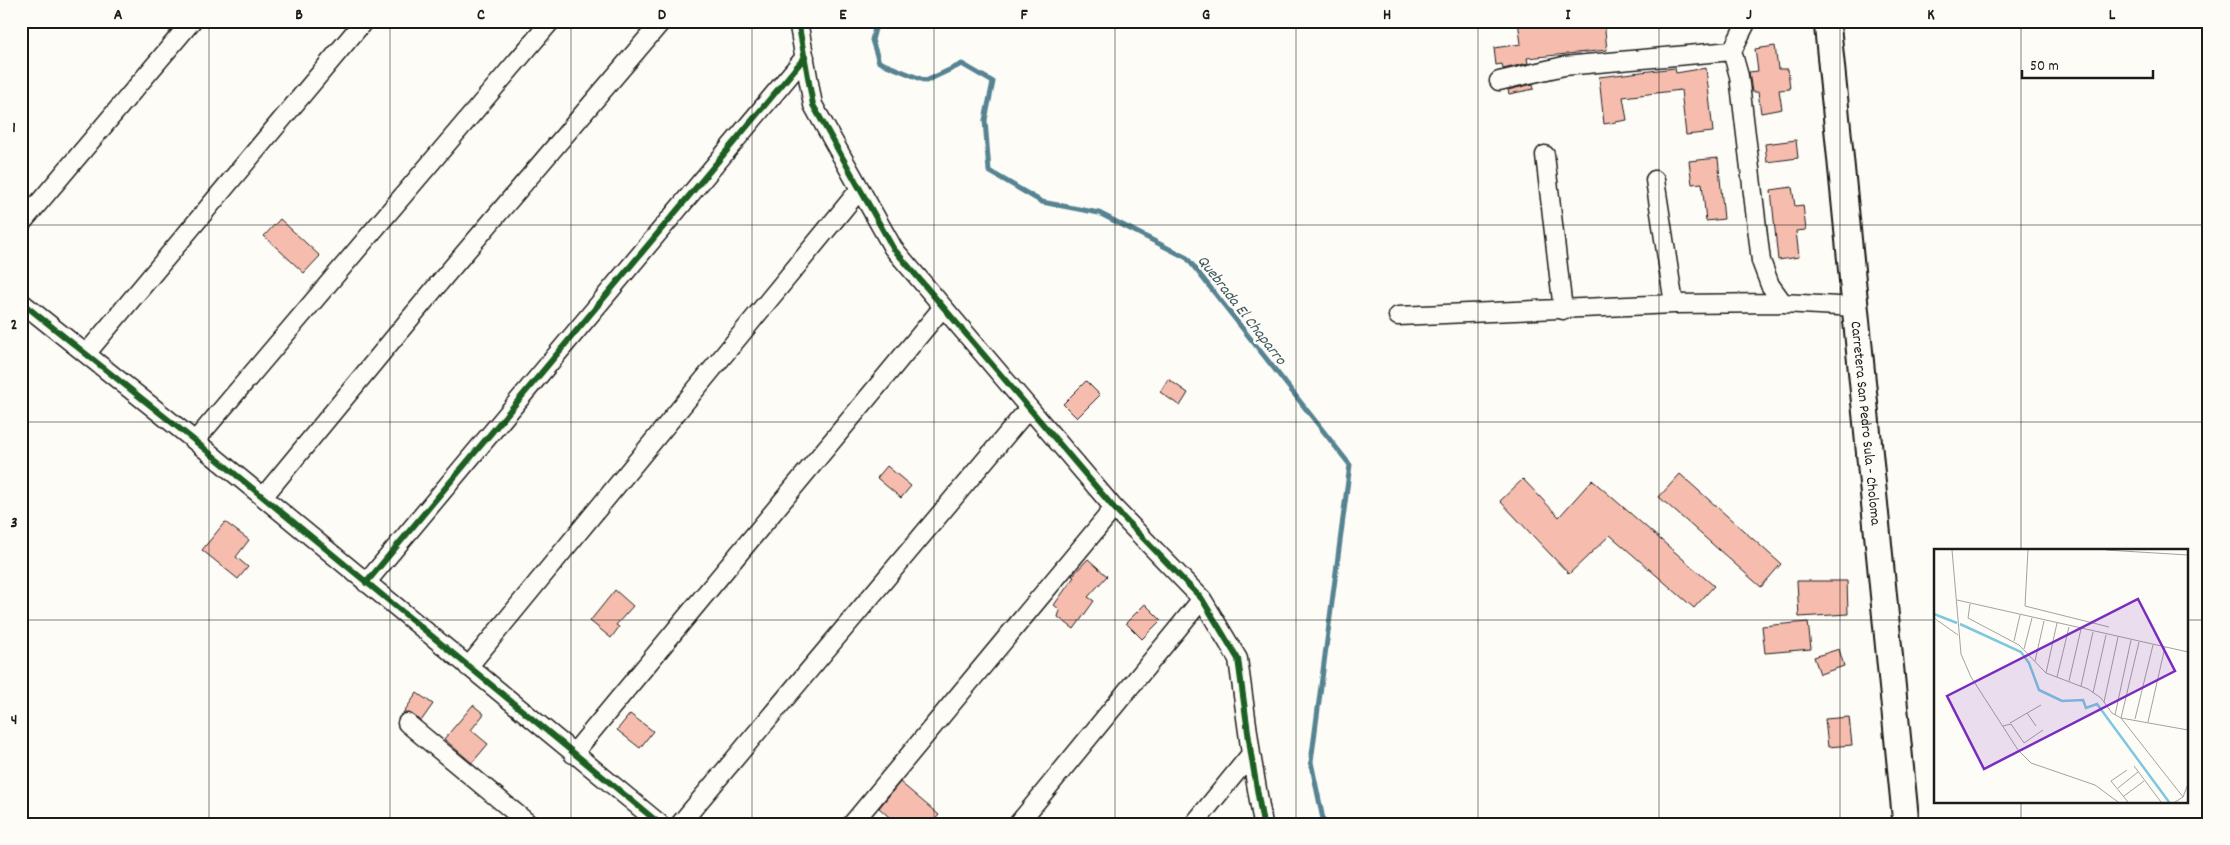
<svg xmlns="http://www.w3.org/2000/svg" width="2230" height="845" viewBox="0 0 2230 845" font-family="Dekko,sans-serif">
	<rect width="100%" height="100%" fill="#fdfcf7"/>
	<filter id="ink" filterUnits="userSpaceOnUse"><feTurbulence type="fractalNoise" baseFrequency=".02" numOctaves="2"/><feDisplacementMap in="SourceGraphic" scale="10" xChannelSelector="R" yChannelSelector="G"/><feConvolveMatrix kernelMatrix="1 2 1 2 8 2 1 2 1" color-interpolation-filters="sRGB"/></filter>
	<g filter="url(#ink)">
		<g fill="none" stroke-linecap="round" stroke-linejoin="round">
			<path stroke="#578391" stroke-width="5" d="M877 21 872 40 879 62 926 81 962 64 993 82 985 120 989 171 1042 202 1099 213 1187 258 1350 465 1311 762 1324 824"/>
		</g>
		<path fill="#f6bdae" stroke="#1c1c1c" d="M1518 21H1604L1607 50 1527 58 1528 63 1503 69 1502 64 1496 65 1494 48 1521 44Z
			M1775 46 1778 69H1788L1790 89 1779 90 1782 109 1761 113 1758 92H1752L1749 72 1758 71 1755 49Z
			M1675 68 1676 73 1706 68 1713 132 1686 135 1681 90 1623 97 1627 120 1604 124 1599 77Z
			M1533 84 1534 89 1509 94 1508 90Z
			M1796 140 1798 158 1767 162 1765 144Z
			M1718 158 1724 219 1706 221 1702 183 1692 184 1689 161Z
			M1792 187 1795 206 1803 205 1806 230 1796 231 1799 257 1778 260 1771 190Z
			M280 219 320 256 304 273 264 236Z
			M1168 379 1188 393 1180 406 1160 392Z
			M1086 381 1100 395 1077 418 1063 404Z
			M887 466 911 486 901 498 877 478Z
			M1680 474 1781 564 1761 587 1659 497Z
			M1523 479 1559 517 1592 480 1714 586 1694 608 1610 535 1569 574 1500 501Z
			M225 522 249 540 236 557 248 567 238 579 202 550Z
			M1088 559 1107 576 1088 597 1094 601 1074 629 1058 617 1060 610 1054 605 1074 577 1072 576Z
			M1797 581H1847L1848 614 1799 617Z
			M615 590 633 606 616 625 619 627 611 638 590 621Z
			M1145 604 1161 620 1142 639 1126 623Z
			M1808 622 1811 649 1765 653 1762 626Z
			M1839 649 1844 666 1820 674 1814 657Z
			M417 693 433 704 421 721 409 713H403Z
			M473 705 484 714 471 730 488 744 472 763 444 739Z
			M630 714 653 731 640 748 617 730Z
			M1849 717 1852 745 1828 747 1825 719Z
			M900 782 939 815 931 824H897L879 808Z"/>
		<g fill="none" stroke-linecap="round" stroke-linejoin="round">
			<g stroke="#1c1c1c" stroke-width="21">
				<path id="minor" d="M798 21 813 105 893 248 1114 508 1202 599 1238 659 1251 754 1263 824
					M1732 51 1747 21
					M1499 81 1564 66 1732 51 1739 76 1761 261 1770 285 1783 303 1856 307
					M1545 155 1563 310
					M1655 180 1674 304
					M21 224 192 21
					M21 302 195 441 660 824
					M1398 316 1674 304 1783 303
					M86 354 364 21
					M195 441 551 21
					M263 497 445 276 662 21
					M366 583 805 57
					M468 667 860 189
					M407 723 529 824
					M573 754 943 307
					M680 824 1029 408
					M852 824 1114 508
					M1018 824 1202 599
					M1194 824 1251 754"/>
			</g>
			<g stroke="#1c1c1c" stroke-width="29">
				<g id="secondary">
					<path id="s1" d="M1827 21 1906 824"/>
				</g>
			</g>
			<use href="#minor" stroke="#fdfcf7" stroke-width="18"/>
			<use href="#secondary" stroke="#fdfcf7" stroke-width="25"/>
			<g stroke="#fdfcf7" stroke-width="9">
				<path id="cycleway" d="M798 21 813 105 893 248 1114 508 1202 599 1238 659 1251 754 1263 824
					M21 302 195 441 660 824
					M366 583 805 57"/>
			</g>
			<use href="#cycleway" stroke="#1b5e20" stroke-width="6"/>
		</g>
	</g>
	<path fill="none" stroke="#1c1c1c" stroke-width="1" stroke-opacity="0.55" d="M209 21V824M390 21V824M571 21V824M752 21V824M934 21V824M1115 21V824M1296 21V824M1478 21V824M1659 21V824M1840 21V824M2021 21V550M21 225H2209M21 422H2209M21 620H1935M2186 620H2209M2021 801V824"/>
	<g text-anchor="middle" stroke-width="5" stroke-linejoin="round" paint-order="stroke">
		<g font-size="15" fill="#1c1c1c" stroke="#fdfcf7">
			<text dy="5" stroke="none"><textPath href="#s1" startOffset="404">Carretera San Pedro Sula - Choloma</textPath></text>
		</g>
		<g font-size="16" font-style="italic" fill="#3e5860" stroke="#fdfcf7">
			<text transform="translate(1243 309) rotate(52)" y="6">Quebrada El Chaparro</text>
		</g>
	</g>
	<g transform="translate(1934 549)">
		<rect width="254" height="254" fill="#fdfcf7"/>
		<path fill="none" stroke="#7ec8df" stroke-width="2.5" d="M0 65 23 74M26 75 87 103 95 114 105 141 128 152 149 151 152 159 163 155 235 253"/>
		<path fill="none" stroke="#a3a29f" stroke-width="1" d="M18 1 27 105 37 128 84 201 97 214 161 236 184 253M94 1 91 57 175 78M172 1 254 6M23 51 254 103M36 55 34 69 85 96 112 124 154 140 167 149 178 164 187 169 249 248M0 69 24 86M80 92 86 66M205 93 187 169 254 181M90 100 98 69M101 112 110 72M112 124 123 74M123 128 135 78M135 132 147 80M147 137 159 83M159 144 172 86M170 153 184 88M93 164 102 177M181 166 197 91M201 170 219 96M214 173 231 98M76 174 107 156M69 177 77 175 90 194 109 181M200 217 227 253M193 221 177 232 194 253M184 239 204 223M190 247 210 232M241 253 249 248 254 235"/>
		<path fill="#7b2cbf" fill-opacity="0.15" stroke="#7b2cbf" stroke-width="2.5" d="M204 50 241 122 50 220 13 147Z"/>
		<rect width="254" height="254" fill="none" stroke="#1c1c1c" stroke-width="2.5"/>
	</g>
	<rect width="2230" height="845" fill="none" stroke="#fdfcf7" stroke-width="55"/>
	<path d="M2022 70v8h131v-8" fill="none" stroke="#1c1c1c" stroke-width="2.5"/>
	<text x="2030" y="70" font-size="15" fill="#1c1c1c" stroke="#fdfcf7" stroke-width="4" paint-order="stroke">50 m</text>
	<rect x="28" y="28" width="2174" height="790" fill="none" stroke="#1c1c1c" stroke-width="2"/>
	<g font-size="16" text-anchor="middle" font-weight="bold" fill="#1c1c1c">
		<text x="118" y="19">A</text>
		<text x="299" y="19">B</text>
		<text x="481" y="19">C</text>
		<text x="662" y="19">D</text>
		<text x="843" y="19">E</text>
		<text x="1024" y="19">F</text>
		<text x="1206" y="19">G</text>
		<text x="1387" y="19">H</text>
		<text x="1568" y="19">I</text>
		<text x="1749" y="19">J</text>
		<text x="1931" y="19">K</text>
		<text x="2112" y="19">L</text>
		<text x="14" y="132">1</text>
		<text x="14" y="329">2</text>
		<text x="14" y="527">3</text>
		<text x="14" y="724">4</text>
	</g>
</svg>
